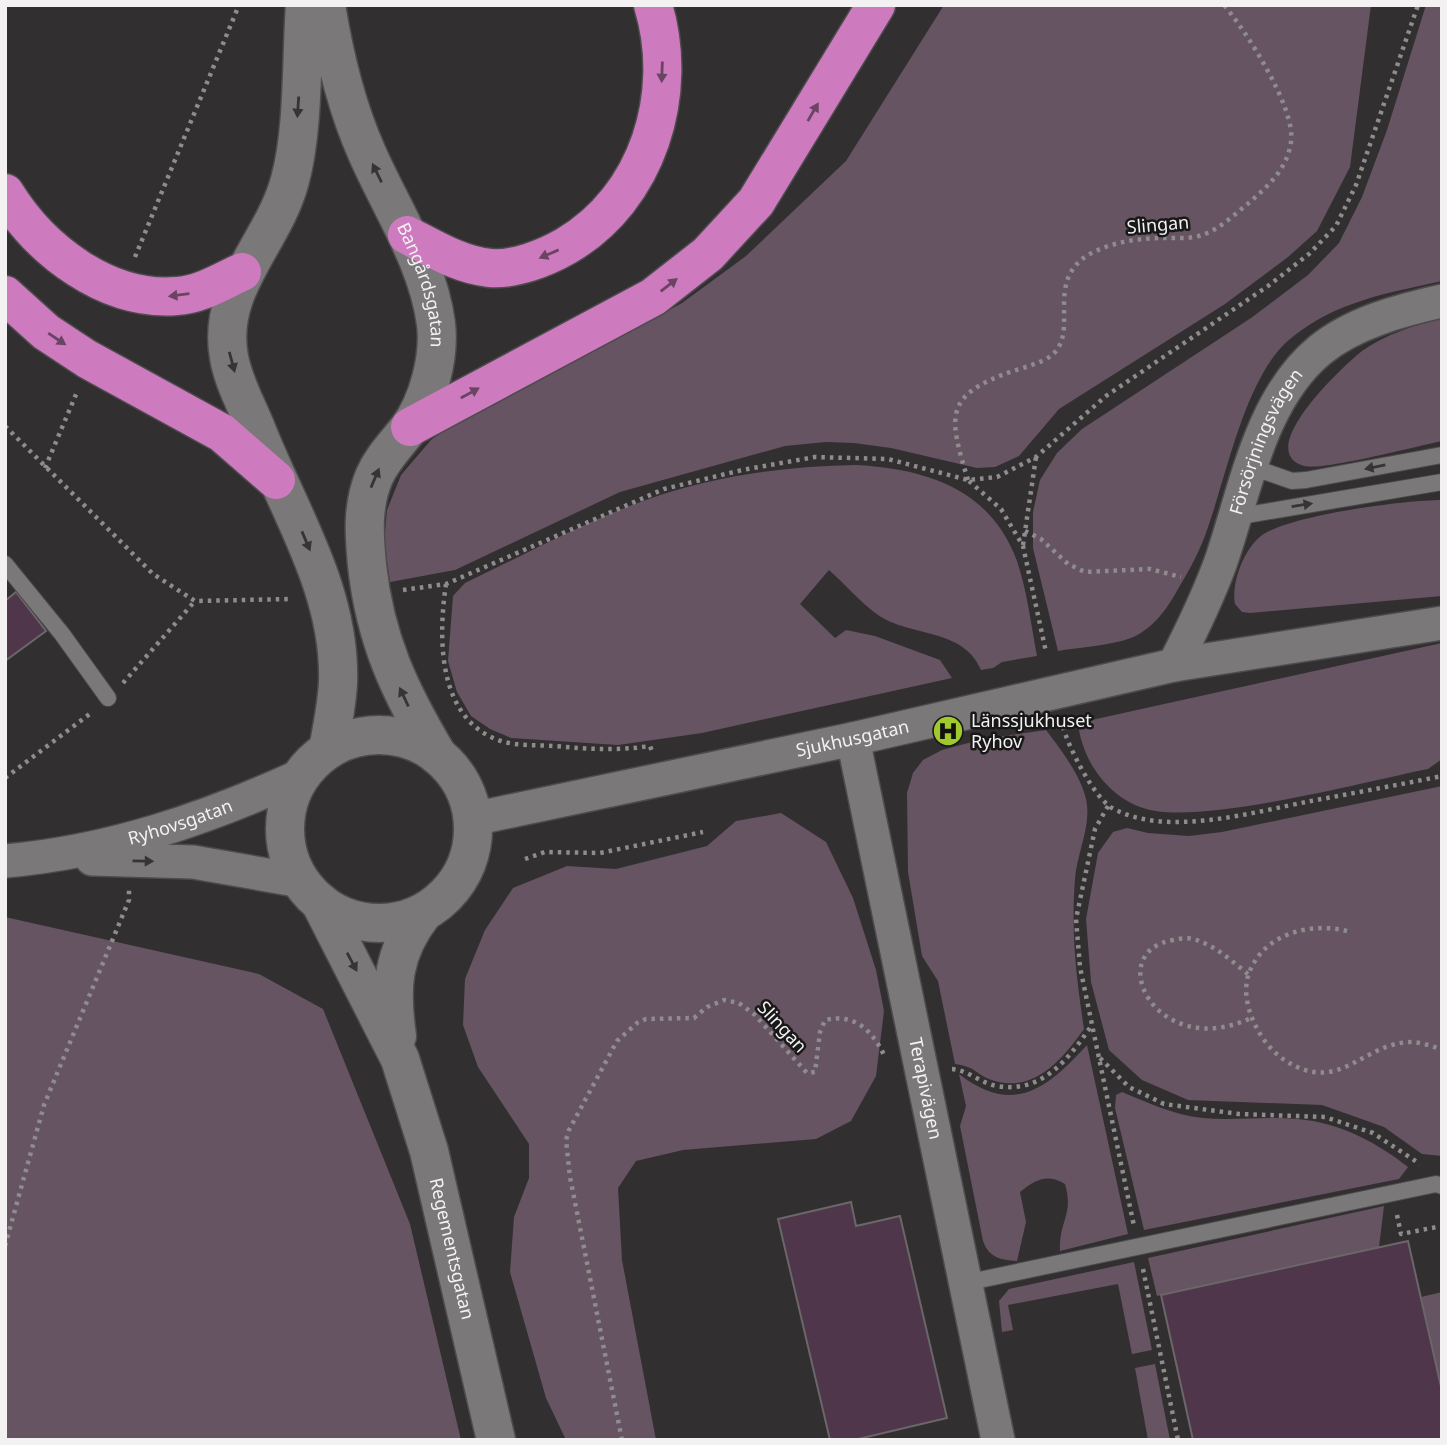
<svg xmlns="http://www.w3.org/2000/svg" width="1447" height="1445" viewBox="0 0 1447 1445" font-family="'Noto Sans',sans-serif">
	<rect width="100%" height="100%" fill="#322f31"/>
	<path fill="#665462" d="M944 5H1371L1350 167 1317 231 1288 257 1225 304 1059 409 1019 456 995 467 977 468 891 448 854 443 826 442 785 446 620 492 455 570 390 582 384 543 387 510 401 475 431 440 487 400 554 372 682 303 746 256 846 161Z
		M1426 5H1442V281C1387 293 1334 302 1290 339 1246 375 1227 474 1208 527 1201 549 1190 569 1178 589 1167 609 1153 629 1131 638 1109 646 1081 647 1058 651L1033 548V512L1040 480 1057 453 1082 429 1251 318 1308 275 1339 243 1362 197 1387 130Z
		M1442 319V441C1417 446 1323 471 1304 466 1252 451 1344 365 1362 351 1386 334 1414 325 1442 319Z
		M856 465C926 469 990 488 1017 561 1027 590 1031 625 1037 656L1002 662 993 668 981 670C964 628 910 637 878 615 860 602 845 584 829 570L800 604 835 638 846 630 875 636 940 660 952 678 702 733 618 745 511 738 490 729 471 716 457 692 448 661 453 596 465 583C524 555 584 522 646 500 713 476 786 466 856 465Z
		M1442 500V596L1250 613 1242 612 1235 604C1231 583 1244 549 1261 536 1289 515 1405 500 1442 500Z
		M1442 643V759L1428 769C1367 781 1195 827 1143 808 1107 796 1082 760 1078 723Z
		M1046 730C1061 750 1080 774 1086 799 1092 825 1077 852 1075 879 1071 933 1076 975 1084 1029 1062 1060 1032 1096 989 1079 973 1072 976 1067 955 1064L938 981 922 956 908 872 907 793 913 773 923 760 942 750 983 739Z
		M1442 786V1156L1422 1154 1384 1127 1322 1105 1188 1100 1142 1080 1109 1050 1091 982 1086 919 1098 853 1113 832 1127 828 1148 833 1189 836 1222 832Z
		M781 813 826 842 853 898 876 970 884 1011 876 1076 851 1121 816 1139 683 1150 636 1161 618 1188 622 1260 656 1440H566L546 1398 510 1272 514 1217 529 1178V1144L478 1067 463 1025 465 979 485 930 513 888 567 866 616 869 707 846 736 821Z
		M5 917 259 974 323 1009 410 1224 461 1440H5Z
		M1087 1045 1128 1234 1060 1251C1059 1220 1074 1215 1065 1184 1047 1173 1035 1180 1020 1192L1026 1222 1017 1261C1001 1260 989 1258 983 1241L960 1126 966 1106 959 1074C1013 1116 1047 1089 1087 1045Z
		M1122 1092C1149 1103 1173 1115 1203 1118 1237 1121 1272 1115 1306 1120 1344 1125 1379 1144 1408 1167L1399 1179 1144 1230 1115 1108 1116 1095Z
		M1384 1206 1379 1247 1157 1296 1148 1258Z
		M1134 1262 1152 1350 1132 1354 1118 1284 1008 1305 1013 1330 1002 1332 999 1301 1009 1289Z
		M1442 1292V1391L1421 1297Z
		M1155 1364 1170 1440H1148L1135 1368Z"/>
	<path fill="#50364b" stroke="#6a6769" stroke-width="2" d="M16 592 46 631 5 661V601Z
		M851 1202 856 1226 900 1216 947 1418 854 1440H830L778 1219Z
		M1408 1241 1442 1391V1440H1193L1161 1295Z"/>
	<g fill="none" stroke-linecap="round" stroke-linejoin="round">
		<g stroke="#4d4b4d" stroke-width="18">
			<path id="lane" d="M1252 467 1292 481 1306 480 1442 455
				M1235 517 1442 482
				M5 564 62 634 108 698
				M965 1283 1436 1184 1442 1186"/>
		</g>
		<g stroke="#4d4b4d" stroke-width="36">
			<g id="street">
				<path id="s1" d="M1174 665C1191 632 1207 599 1220 564 1245 493 1259 400 1320 350 1353 323 1401 310 1442 301"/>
				<path id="s2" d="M853 739 998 1440"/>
				<path id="s3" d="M473 819 853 739 1174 665 1442 623"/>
				<path d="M92 859 193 862 301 881"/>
				<path id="s4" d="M5 861C110 852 209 818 304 774"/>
			</g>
		</g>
		<g stroke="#4d4b4d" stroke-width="41">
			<g id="secondary">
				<path d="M305 5C301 59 304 129 290 180 274 242 216 288 229 357 233 382 248 408 257 431 289 512 341 591 338 682 337 705 332 728 328 750"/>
				<path id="s5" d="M326 5C334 55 346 106 367 153 391 208 428 262 436 324 440 357 428 403 408 429 396 445 382 458 374 477 362 506 364 534 367 565 375 640 400 692 438 756"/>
				<circle cx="379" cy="829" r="94"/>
				<path id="s6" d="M320 902 400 1059 429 1151 496 1440"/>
				<path d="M397 1036C390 987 392 953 423 913"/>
			</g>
		</g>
		<g stroke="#4d4b4d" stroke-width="41">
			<path id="highway" d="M5 193C40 250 107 302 177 296 200 295 222 281 242 272
				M407 235C434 249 460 265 490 268 515 270 545 258 566 246 648 198 680 94 653 5
				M5 295 46 332 87 359 222 433 276 480
				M410 427 653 297 708 254 756 202 876 5"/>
		</g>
		<path stroke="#8f8c8e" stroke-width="4.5" stroke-dasharray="3.5 5" stroke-linecap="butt" d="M135 257 239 5
			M5 426 153 574 195 601 292 599
			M45 468 77 392
			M968 480C948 415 944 395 1013 371 1025 367 1042 363 1052 355 1080 331 1044 283 1088 255 1111 242 1139 238 1165 238 1176 238 1191 239 1202 235 1220 229 1235 214 1250 202 1269 185 1287 169 1291 142 1296 108 1246 31 1224 5
			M969 481 1001 509 1023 546 1046 652
			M1025 531 1041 539 1068 564 1085 572 1150 569 1181 577
			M1023 545 1036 457
			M446 584C438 638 437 720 501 741 517 746 538 745 554 746 588 749 617 751 650 746L652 751
			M403 590 446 584 664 489 742 470 815 457 888 459 968 480 997 477 1036 457 1106 396 1268 286 1309 254 1336 226 1356 185 1418 5
			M123 683 195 601
			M1063 727C1069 748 1093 796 1112 808 1166 838 1253 812 1311 801 1354 793 1398 785 1442 776
			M5 778 91 713
			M1108 806 1095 829 1076 919 1080 967 1134 1226
			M525 859 545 852 600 853 703 832
			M1347 931C1311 922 1264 933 1249 973 1238 1003 1261 1046 1286 1061 1340 1095 1362 1043 1411 1042 1420 1042 1433 1046 1442 1050
			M1248 974C1234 963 1217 947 1199 941 1191 937 1181 938 1173 940 1101 952 1157 1064 1253 1017
			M1100 1058 1129 1087 1164 1104 1239 1114 1325 1117 1373 1133 1420 1164
			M952 1069C968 1070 980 1083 997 1086 1043 1094 1069 1058 1092 1025
			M1397 1215 1401 1234 1442 1226
			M5 1246 44 1105 129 900V890
			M1143 1269 1178 1440
			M622 1440 570 1177 566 1140 569 1130 617 1041 637 1023 646 1019 694 1018 707 1007 724 1000 739 1003 755 1015 807 1073 815 1072 820 1032 825 1020C854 1013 872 1030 884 1055"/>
		<use href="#lane" stroke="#7b787a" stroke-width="16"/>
		<use href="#street" stroke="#7b787a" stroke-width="33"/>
		<use href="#secondary" stroke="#7b787a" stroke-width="38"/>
		<use href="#highway" stroke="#ce7abf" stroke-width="38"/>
	</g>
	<defs><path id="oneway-solid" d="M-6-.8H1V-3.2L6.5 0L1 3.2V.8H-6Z" transform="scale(1.75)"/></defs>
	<g fill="#6a4463">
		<use href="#oneway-solid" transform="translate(662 72) rotate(92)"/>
		<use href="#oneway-solid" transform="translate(813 112) rotate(-60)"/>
		<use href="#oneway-solid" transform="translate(549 254) rotate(157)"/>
		<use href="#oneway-solid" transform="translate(669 285) rotate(-38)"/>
		<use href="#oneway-solid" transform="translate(179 295) rotate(173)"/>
		<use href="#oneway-solid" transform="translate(57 339) rotate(34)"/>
		<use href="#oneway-solid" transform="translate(470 393) rotate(-29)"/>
	</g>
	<g fill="#363535">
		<use href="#oneway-solid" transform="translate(298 107) rotate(94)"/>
		<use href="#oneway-solid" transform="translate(377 173) rotate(-116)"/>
		<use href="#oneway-solid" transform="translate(232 362) rotate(75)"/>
		<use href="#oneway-solid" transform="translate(1375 467) rotate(169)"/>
		<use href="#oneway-solid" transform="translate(375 478) rotate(-67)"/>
		<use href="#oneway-solid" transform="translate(1302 505) rotate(-9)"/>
		<use href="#oneway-solid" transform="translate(306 541) rotate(67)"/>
		<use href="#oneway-solid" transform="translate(404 697) rotate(-115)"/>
		<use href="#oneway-solid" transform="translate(143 861) rotate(1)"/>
		<use href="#oneway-solid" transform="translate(352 962) rotate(62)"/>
	</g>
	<defs>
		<g id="hospital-disc" transform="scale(1.575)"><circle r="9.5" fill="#a0c92b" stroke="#191818"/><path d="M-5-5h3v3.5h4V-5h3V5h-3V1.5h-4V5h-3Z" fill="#111"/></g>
	</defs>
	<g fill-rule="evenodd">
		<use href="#hospital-disc" x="948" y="731"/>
	</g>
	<g text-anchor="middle" stroke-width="5" stroke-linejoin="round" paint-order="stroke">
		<g font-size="18" fill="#f3f1f2" stroke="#191818">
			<text transform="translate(1158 225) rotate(-5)" y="6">Slingan</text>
			<text dy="6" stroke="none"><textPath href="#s5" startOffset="298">Bangårdsgatan</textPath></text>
			<text dy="6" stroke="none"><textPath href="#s1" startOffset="242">Försörjningsvägen</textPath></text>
			<text dy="6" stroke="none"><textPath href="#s3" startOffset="388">Sjukhusgatan</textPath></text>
			<text dy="6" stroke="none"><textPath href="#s4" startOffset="180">Ryhovsgatan</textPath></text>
			<text transform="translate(782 1027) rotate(47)" y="6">Slingan</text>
			<text dy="6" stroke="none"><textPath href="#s2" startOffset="357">Terapivägen</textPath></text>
			<text dy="6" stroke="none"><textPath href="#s6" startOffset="373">Regementsgatan</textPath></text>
		</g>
		<g font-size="18" fill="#f3f1f2" stroke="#191818" text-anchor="start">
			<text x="971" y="727">Länssjukhuset<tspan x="971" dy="21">Ryhov</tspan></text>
		</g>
	</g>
	<rect width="1447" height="1445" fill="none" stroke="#f3f1f2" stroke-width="14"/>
</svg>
